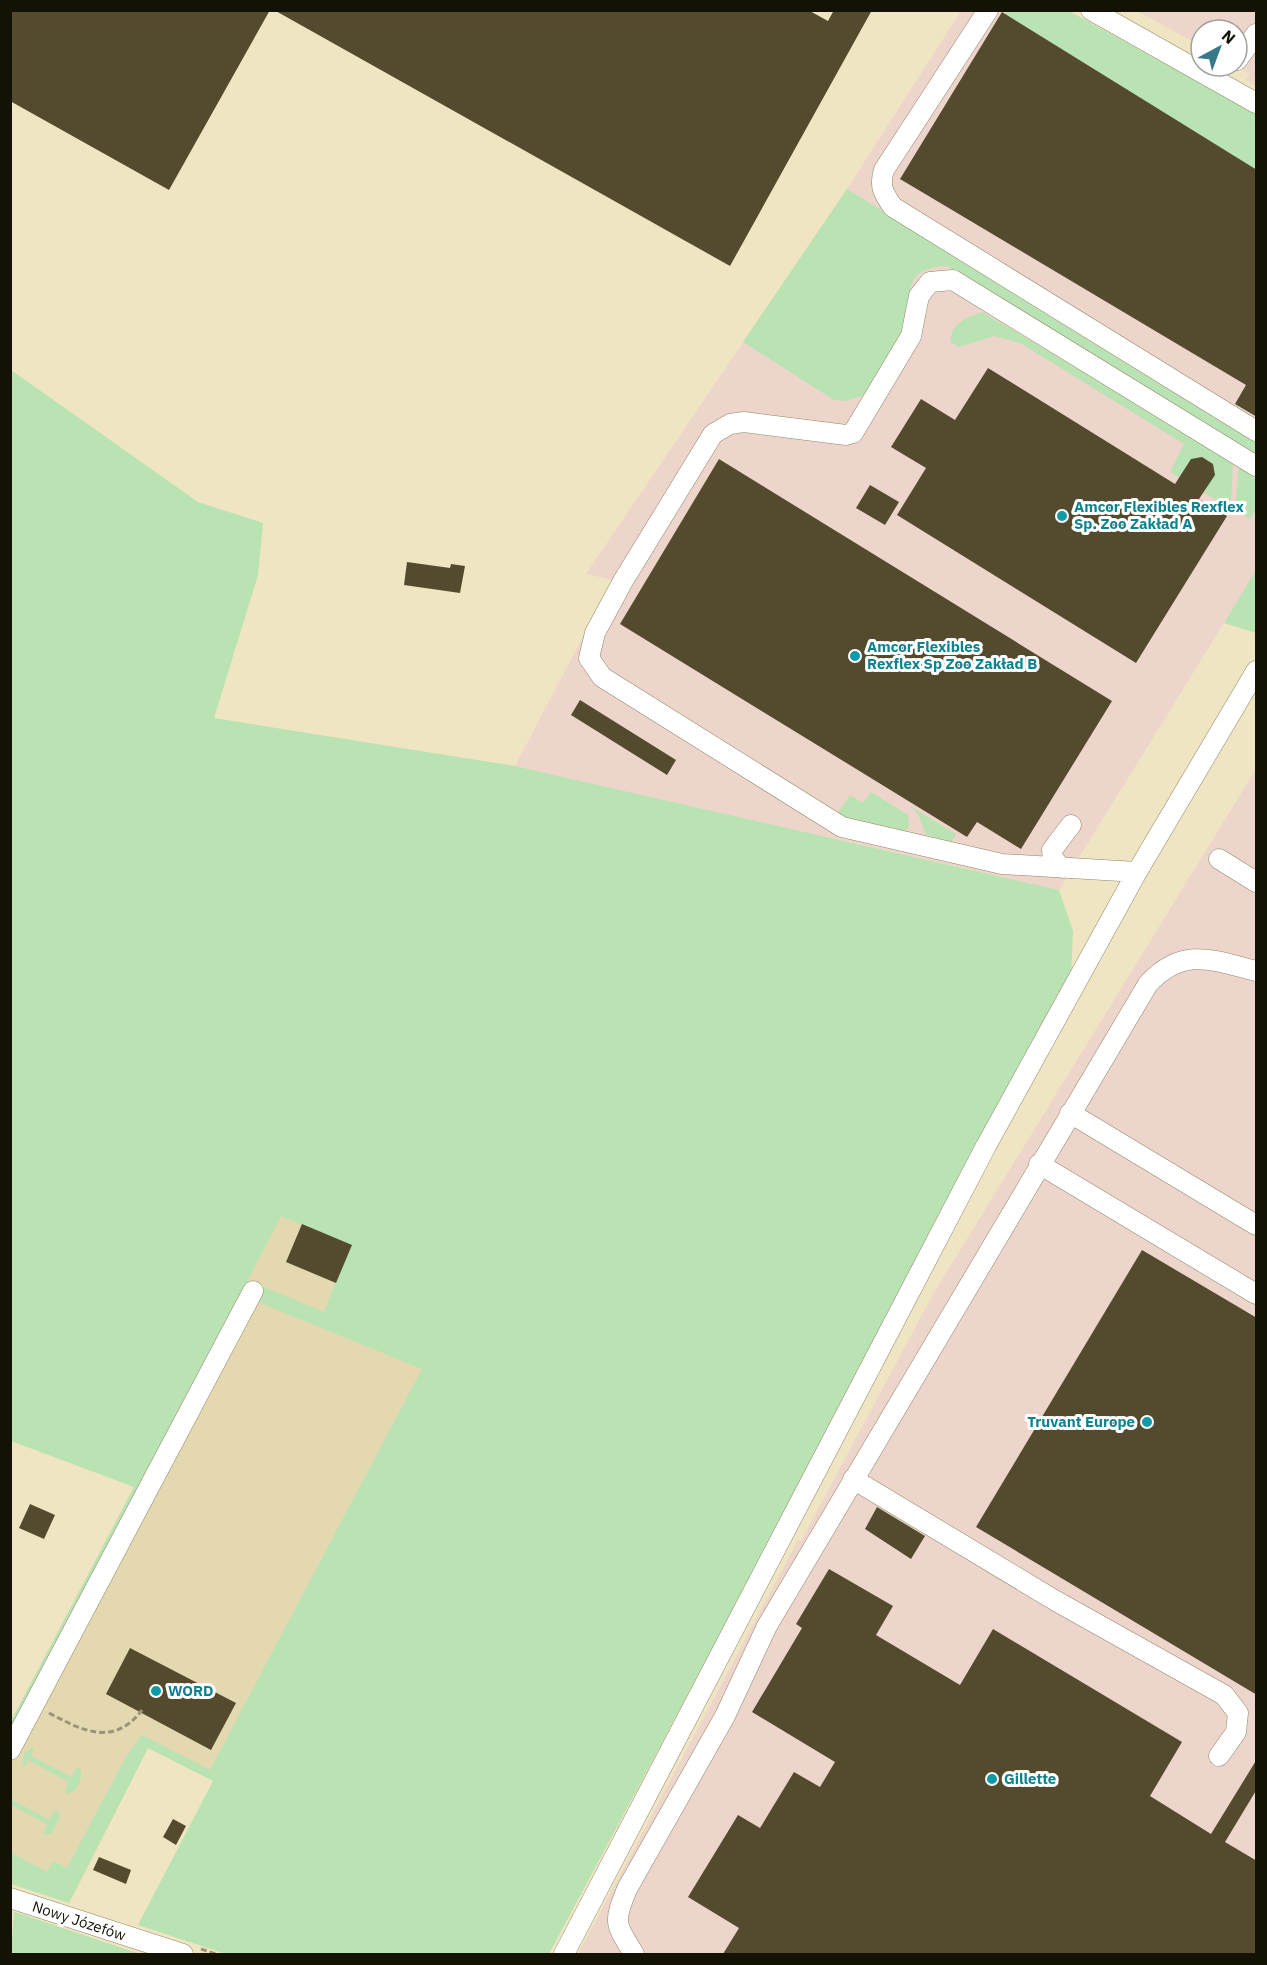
<svg xmlns="http://www.w3.org/2000/svg" width="1267" height="1965" viewBox="0 0 1267 1965" font-family="'IBM Plex Sans',sans-serif">
	<rect width="100%" height="100%" fill="#efe5c2"/>
	<path fill="#e3d8af" d="M290 1191 482 1271 214 1781 148 1748 72 1898 11 1877V1721Z"/>
	<path fill="#edd5cc" d="M961 11H1038L1256 132V571L1059 890 515 766 613 580 586 574 847 189Z
		M1137 11H1256V86L1246 80 1250 74 1236 66 1237 30H1201V46Z
		M1256 769V1954H578L798 1540 801 1541 932 1296Z"/>
	<path fill="#b9e3b2" d="M1006 11H1069L1256 114V170L1006 15Z
		M847 189 1256 441V455L947 266C891 268 919 309 904 336 893 356 878 375 865 395L845 401 834 400 743 342Z
		M982 312 1233 460 1231 509 1170 472 1184 444 1020 343 994 336 959 347 951 342C949 325 968 316 982 312Z
		M11 370 198 502 263 523 258 575 214 718 515 766 1059 890 1073 931 1071 977 549 1954H226L138 1925 213 1781 148 1748 69 1903 11 1884V1853L47 1872 53 1861 67 1868 126 1757 142 1735 210 1770 422 1369 258 1302 264 1287 324 1312 351 1245 281 1216 248 1280 249 1283 240 1295 11 1732V1721L134 1487 11 1441Z
		M1239 464 1256 478V509L1250 519 1235 510Z
		M1256 570V633L1224 623Z
		M871 792 908 815 909 826 905 832 845 818 837 814 850 795 863 803Z
		M910 806 956 834 951 843 926 834 918 814Z
		M34 1748 31 1756 72 1777 77 1768H80C84 1778 77 1792 67 1794L65 1790 69 1782 28 1760 24 1767 22 1765 25 1751Z
		M11 1799 49 1820 54 1811H58L59 1819 51 1834 43 1835 47 1824 11 1805Z
		M14 1912H15L140 1954H11Z"/>
	<path fill="#544b2e" d="M10 10H270L169 190 10 101Z
		M274 10H808L828 21 834 10H872L730 266Z
		M1002 12 1257 170V417L1235 404 1246 385 900 179Z
		M988 368 1175 484 1191 459 1202 457 1213 464 1215 475 1199 499 1227 516 1136 663 897 515 926 468 891 447 921 399 955 420Z
		M719 459 1112 701 1021 849 977 822 967 837 620 624Z
		M870 485 899 502 885 525 856 508Z
		M407 562 450 568 451 564 465 566 460 593 404 585Z
		M580 700 676 760 667 775 571 715Z
		M302 1224 352 1245 336 1283 286 1262Z
		M1142 1250 1257 1318V1695L976 1527Z
		M30 1504 55 1515 44 1539 19 1528Z
		M877 1507 925 1536 911 1559 865 1529Z
		M829 1569 893 1606 876 1635 960 1685 993 1629 1182 1742 1150 1796 1211 1834 1257 1759V1789L1225 1842 1257 1861V1954H723L739 1928 688 1897 738 1815 760 1828 794 1772 820 1787 835 1762 752 1712 802 1628 796 1624Z
		M130 1648 236 1703 211 1750 106 1694Z
		M173 1819 186 1826 176 1845 163 1837Z
		M99 1857 131 1870 126 1884 93 1870Z"/>
	<g fill="none" stroke-linecap="round" stroke-linejoin="round">
		<g stroke="#8f8666" stroke-width="21">
			<path id="minor" d="M988 10 884 170C879 186 883 193 893 207L1256 431
				M1091 10 1256 103
				M1237 60 1256 34
				M1219 859 1256 882
				M1062 868 1053 859 1052 850 1071 825
				M1137 872 1002 864 842 827 602 677 589 658 595 633 623 581 713 434 730 424 744 422 846 435 853 433 911 336 919 296 930 282 953 280 1256 466
				M1070 1113 1256 1225
				M1039 1164 1256 1294
				M853 1479 1056 1601 1224 1695 1238 1713 1236 1732 1219 1756
				M10 1750 253 1291
				M10 1898 183 1954
				M564 1954 986 1146 1137 872 1256 671
				M634 1954C615 1923 613 1923 627 1889L725 1716 767 1626 1148 984C1183 946 1213 960 1256 971"/>
		</g>
		<path stroke="#9c947a" stroke-width="3" stroke-dasharray="6 3" stroke-linecap="butt" d="M49 1713C83 1731 114 1747 142 1710
			M201 1949 216 1954"/>
		<use href="#minor" stroke="#fff" stroke-width="20"/>
	</g>
	<g fill="#0f9aa8" stroke="#fff" stroke-width="2">
		<circle cx="1062" cy="516" r="6"/>
		<circle cx="855" cy="656" r="6"/>
		<circle cx="1147" cy="1422" r="6"/>
		<circle cx="156" cy="1691" r="6"/>
		<circle cx="992" cy="1779" r="6"/>
	</g>
	<g text-anchor="middle" stroke-width="6" stroke-linejoin="round" paint-order="stroke">
		<g font-size="15" font-weight="bold" fill="#0d838f" stroke="#fff" text-anchor="start">
			<text x="1074" y="512">Amcor Flexibles Rexflex<tspan x="1074" dy="17">Sp. Zoo Zakład A</tspan></text>
			<text x="867" y="652">Amcor Flexibles<tspan x="867" dy="17">Rexflex Sp Zoo Zakład B</tspan></text>
			<text x="1135" y="1427" text-anchor="end">Truvant Europe</text>
			<text x="168" y="1696">WORD</text>
			<text x="1004" y="1784">Gillette</text>
		</g>
		<g font-size="15" fill="#141105" stroke="#fff">
			<text transform="translate(79 1921) rotate(18)" y="5">Nowy Józefów</text>
		</g>
	</g>
	<rect width="1267" height="1965" fill="none" stroke="#141105" stroke-width="24"/>
	<g transform="translate(1219 48) rotate(41)"><circle r="28" fill="#ffffff" stroke="#a1a09b" stroke-width="1.5"/>
	<path d="M0-4.5L10 22L0 15L-10 22Z" fill="#37798a"/>
	<text y="-9" font-size="16" font-weight="bold" text-anchor="middle" fill="#141105">N</text>
	</g>
</svg>
